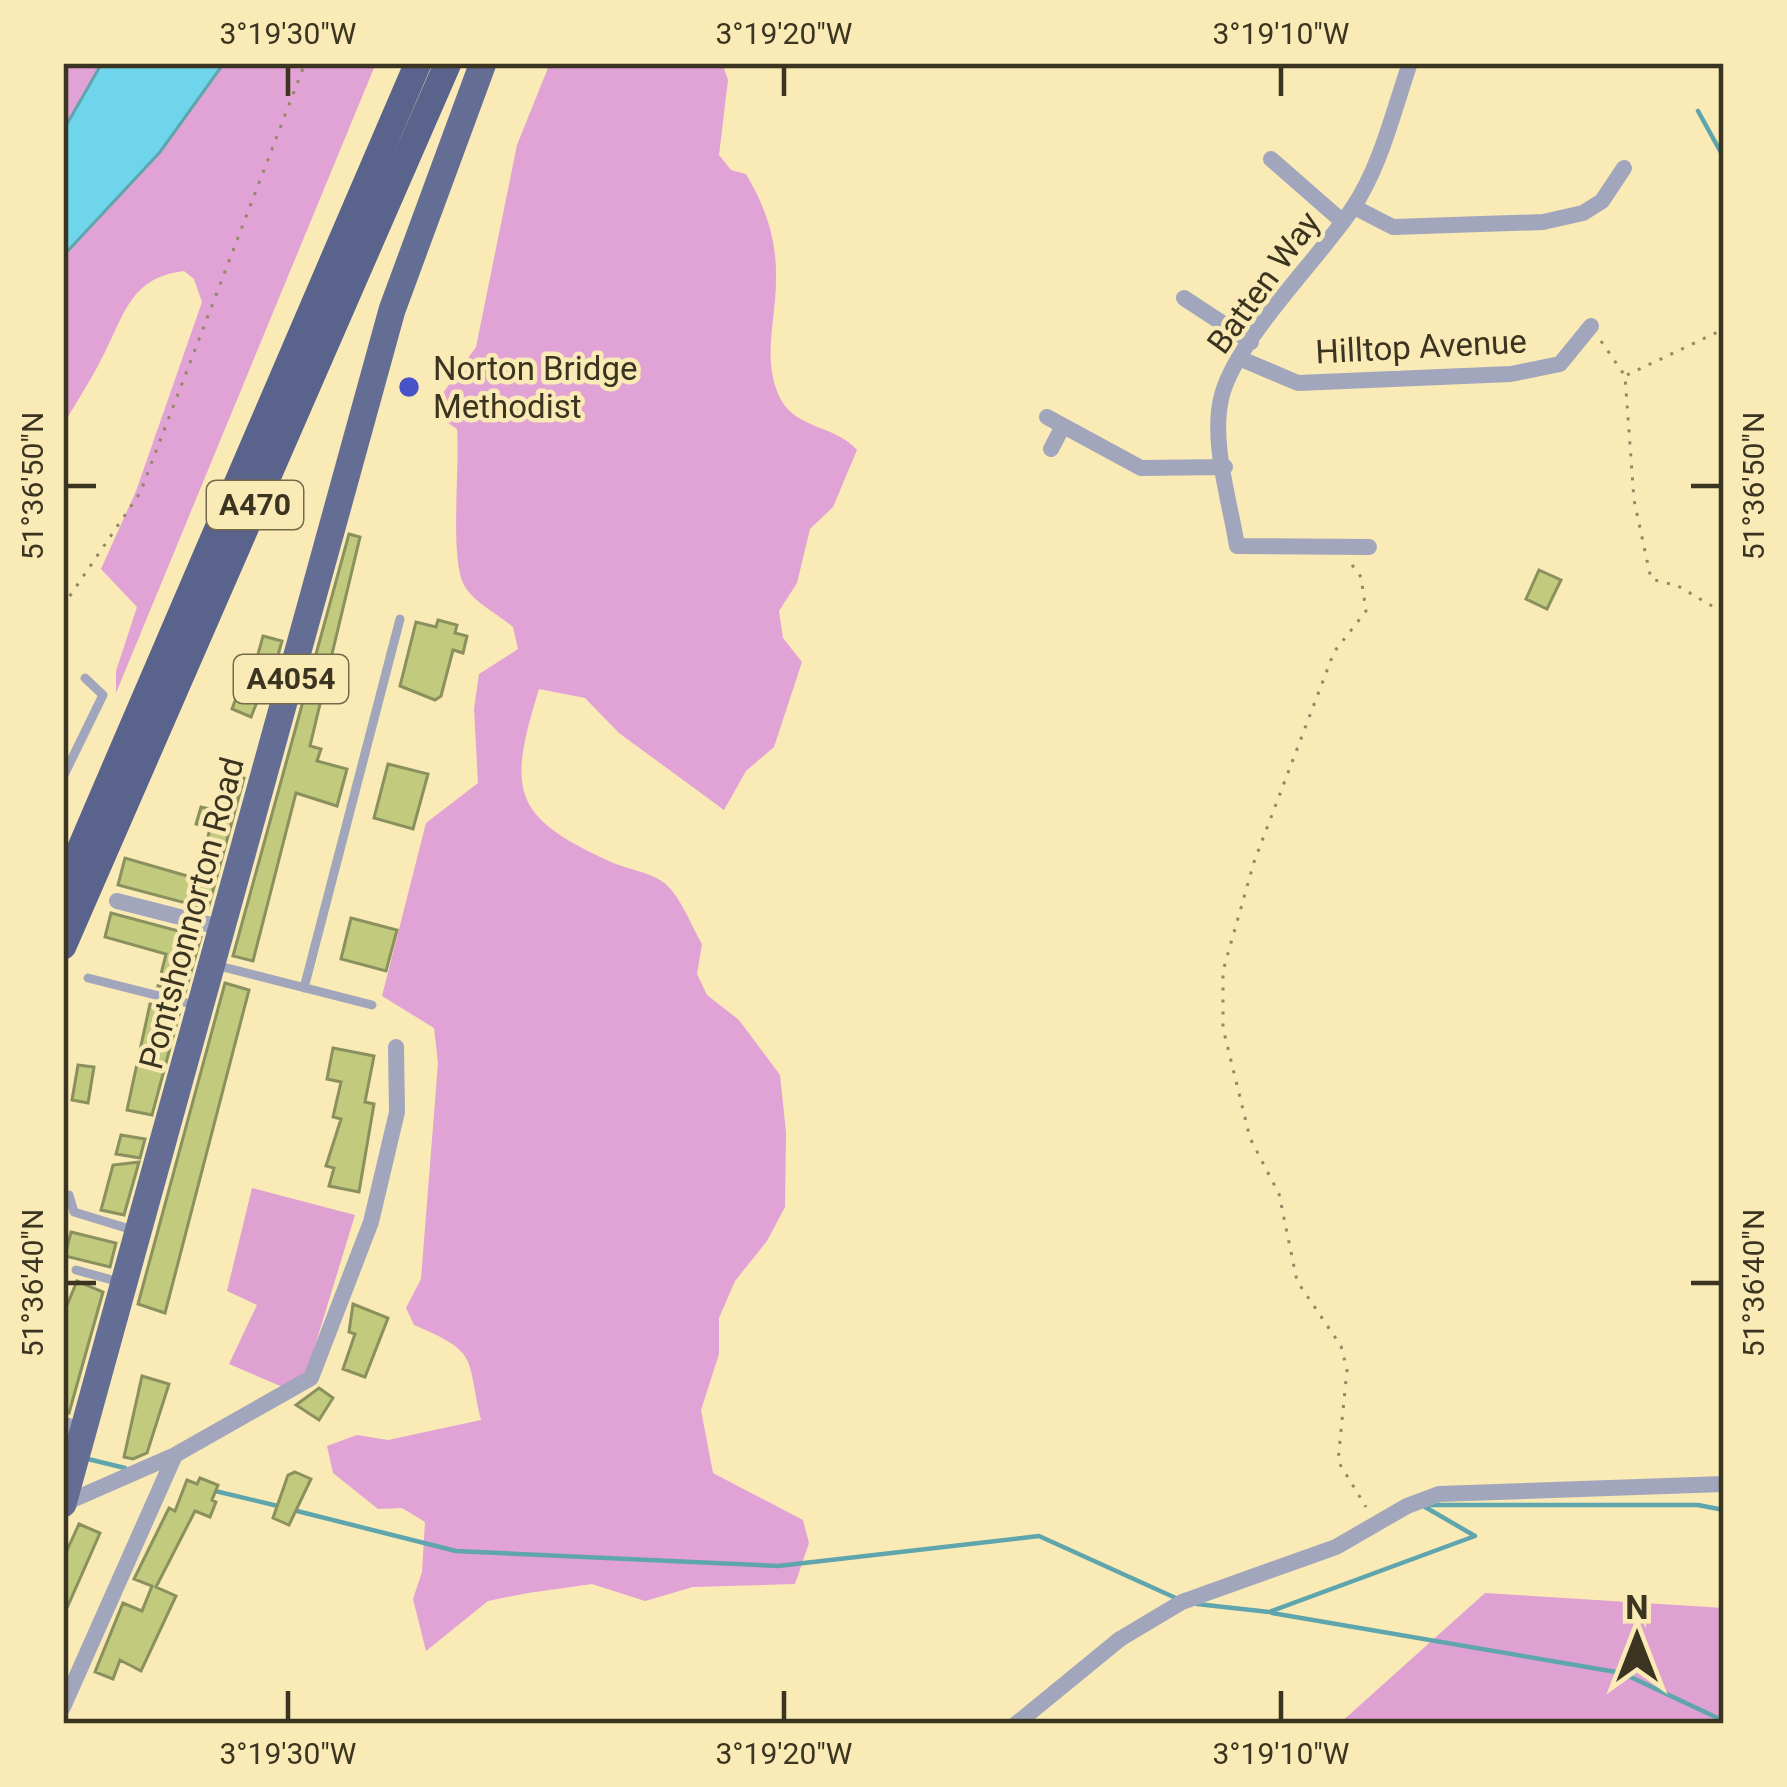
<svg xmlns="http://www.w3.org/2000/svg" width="1787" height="1787" viewBox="0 0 1787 1787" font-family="Roboto,sans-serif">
	<rect width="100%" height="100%" fill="#faeab6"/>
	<path fill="#dea1d2" d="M252 1188 355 1215 307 1372 285 1388 229 1364 257 1305 227 1291Z
		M1485 1593 1724 1608V1724H1339Z"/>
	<path fill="#e1a2d5" d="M63 63H102L63 131Z
		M224 63H376L116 693V671L137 607 101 569 136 491 202 302 194 279 184 271C134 277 126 309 107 348 94 375 78 400 63 425V256L159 152Z
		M550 63H722L728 80 719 155 731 170 746 174C766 208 777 240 776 280 776 321 761 361 781 400 797 429 837 426 857 450L833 507 810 529 797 583 779 611 783 638 802 662 774 747 746 771 724 810 619 733 585 698 539 689C507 792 512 817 611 862 627 869 649 872 663 882 679 893 692 927 702 944L697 974 707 995 739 1020 780 1075 786 1132 785 1207 767 1241 735 1281 719 1318V1354L701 1410 713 1473 803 1520 809 1543 795 1584 693 1587 645 1601 592 1584 528 1593 488 1601 426 1651 413 1599 422 1572 425 1522 402 1508 378 1509 333 1473 327 1446 357 1435 388 1440 481 1420C466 1356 480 1353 414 1325L406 1308 421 1279 438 1063 434 1028 382 996 426 823 478 783 474 709 479 674 518 649 513 627C497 613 472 602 463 583 450 554 460 467 457 429L441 418 443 393 476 347 517 145Z"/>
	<path fill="#6fd5eb" stroke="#5fa5ae" stroke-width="3" d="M102 63H224L160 152 63 256V131Z"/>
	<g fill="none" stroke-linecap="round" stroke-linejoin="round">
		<path stroke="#5fa5ae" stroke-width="4.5" d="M1698 111 1724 158
			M88 1459 125 1468
			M211 1490 282 1507
			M1430 1505H1698L1724 1510
			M293 1510 456 1551 778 1566 1039 1536 1178 1599
			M1197 1604 1269 1612 1475 1536 1425 1507
			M1272 1613 1622 1673 1724 1721"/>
	</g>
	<path fill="#c1ca7d" stroke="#8a905e" stroke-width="3" d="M349 534 360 537 310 746 321 749 317 761 347 769 337 806 296 793 253 961 233 956Z
		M1539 570 1561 580 1547 609 1526 599Z
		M438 620 457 625 455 633 467 636 463 653 453 650 441 696 435 700 400 686 416 622 436 627Z
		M263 636 282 641 271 680 266 679 251 717 232 709 244 677 251 679Z
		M388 764 428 774 413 829 374 818Z
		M225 773 244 778 208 909 118 885 125 858 198 879 210 828 196 824 201 807 214 810Z
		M111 913 201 937 185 993 158 986 166 954 105 937Z
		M351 918 397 930 386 971 341 959Z
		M225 983 249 990 165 1313 138 1304Z
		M150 1004 180 1011 152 1115 127 1110Z
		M333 1048 374 1056 365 1102 374 1104 359 1192 329 1186 334 1168 326 1166 341 1119 333 1117 341 1082 327 1079Z
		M78 1065 94 1067 88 1103 72 1100Z
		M121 1135 145 1139 140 1158 116 1154Z
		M139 1162 124 1215 101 1210 113 1165Z
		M71 1232 116 1243 110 1267 65 1256Z
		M77 1281 103 1292 69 1413 63 1411V1315Z
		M353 1304 388 1318 365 1377 343 1369 355 1334 349 1332Z
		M142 1376 169 1384 147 1453 133 1459 124 1457Z
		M319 1388 333 1398 319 1420 296 1405Z
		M295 1472 311 1479 289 1525 273 1518 288 1475Z
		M200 1478 218 1485 212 1500 216 1502 210 1517 195 1511 156 1587 176 1596 141 1671 120 1660 113 1679 95 1672 123 1603 142 1611 152 1586 134 1579 169 1508 175 1511 187 1480 197 1484Z
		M79 1524 100 1533 63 1617V1559Z"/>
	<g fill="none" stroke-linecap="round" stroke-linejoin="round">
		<path stroke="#938865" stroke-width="3" stroke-dasharray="3 9" stroke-linecap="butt" d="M1601 341 1625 376 1634 500 1651 579 1678 586 1724 613
			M1627 375 1724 329
			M1352 565 1361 577 1366 611 1334 652 1254 862 1223 971V1028L1250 1138 1279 1194 1297 1281 1341 1346 1347 1370 1338 1461 1366 1507
			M63 606 140 493 305 63"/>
		<path stroke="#a1a6bc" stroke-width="9" d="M63 777 103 695 85 678
			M215 965 372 1005
			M88 978 199 1006
			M304 988 400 619
			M69 1195 74 1212 136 1231
			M76 1270 123 1283"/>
		<path stroke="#a1a6bc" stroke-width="16" d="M1271 159 1343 222
			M1354 207 1393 227 1543 222 1583 213 1602 201 1624 168
			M1184 298 1251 342
			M1241 359 1298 383 1511 374 1560 364 1591 326
			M1047 417 1141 468 1225 467
			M1051 449 1063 426
			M1369 547 1237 546C1230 501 1211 444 1221 399 1233 343 1318 260 1352 209 1381 166 1393 112 1410 63
			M117 901 223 928
			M63 1424 86 1433
			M63 1504 175 1455 311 1378 371 1222 397 1112 396 1047
			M63 1707 175 1455
			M1016 1724 1120 1639 1182 1602 1336 1547 1407 1506 1439 1494 1724 1484"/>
		<path stroke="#646d93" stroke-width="27" d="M63 1504 392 310 483 63"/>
		<path stroke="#5a638b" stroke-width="27" d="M63 889 418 63
			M63 946 448 63"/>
	</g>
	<path fill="none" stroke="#3b3420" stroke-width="4.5" d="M288 66V96M784 66V96M1281 66V96M66 486H96M1691 486H1721M66 1283H96M1691 1283H1721M288 1691V1721M784 1691V1721M1281 1691V1721"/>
	<circle fill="#4853c8" stroke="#faeab6" stroke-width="4.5" cx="409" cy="387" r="12"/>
	<g text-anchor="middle" stroke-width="9" stroke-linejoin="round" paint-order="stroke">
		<g fill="#faeab6" stroke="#746b4d" stroke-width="3">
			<rect x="207" y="481" width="96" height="48" rx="9"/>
			<rect x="234" y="655" width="114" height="48" rx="9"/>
		</g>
		<g font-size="30" font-weight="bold" fill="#3b3420">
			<text x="255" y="515">A470</text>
			<text x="291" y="689">A4054</text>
		</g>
		<g font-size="33" fill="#3b3420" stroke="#faeab6">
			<text transform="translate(1263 282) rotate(-54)" y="12">Batten Way</text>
			<text transform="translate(1421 346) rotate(-3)" y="12">Hilltop Avenue</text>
			<text transform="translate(191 913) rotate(-75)" y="12">Pontshonnorton Road</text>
		</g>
		<g font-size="33" fill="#3b3420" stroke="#faeab6" text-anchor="start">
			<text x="433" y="380">Norton Bridge<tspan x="433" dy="38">Methodist</tspan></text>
		</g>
	</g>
	<rect width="1787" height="1787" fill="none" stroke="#faeab6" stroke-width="132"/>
	<g transform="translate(1637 1637)" stroke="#faeab6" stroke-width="9" paint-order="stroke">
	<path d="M0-9L21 45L0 30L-21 45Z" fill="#3b3420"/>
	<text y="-18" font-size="33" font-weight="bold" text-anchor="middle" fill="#3b3420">N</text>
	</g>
	<rect x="66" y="66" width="1655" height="1655" fill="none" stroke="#3b3420" stroke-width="4.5"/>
	<g font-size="30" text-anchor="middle" fill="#3b3420">
		<text x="288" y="44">3°19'30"W</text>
		<text x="784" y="44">3°19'20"W</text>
		<text x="1281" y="44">3°19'10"W</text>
		<text transform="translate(33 486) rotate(-90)" y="10">51°36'50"N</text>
		<text transform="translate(1754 486) rotate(-90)" y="10">51°36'50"N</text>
		<text transform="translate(33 1283) rotate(-90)" y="10">51°36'40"N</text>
		<text transform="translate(1754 1283) rotate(-90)" y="10">51°36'40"N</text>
		<text x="288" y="1764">3°19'30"W</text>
		<text x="784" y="1764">3°19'20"W</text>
		<text x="1281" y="1764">3°19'10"W</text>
	</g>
</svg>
